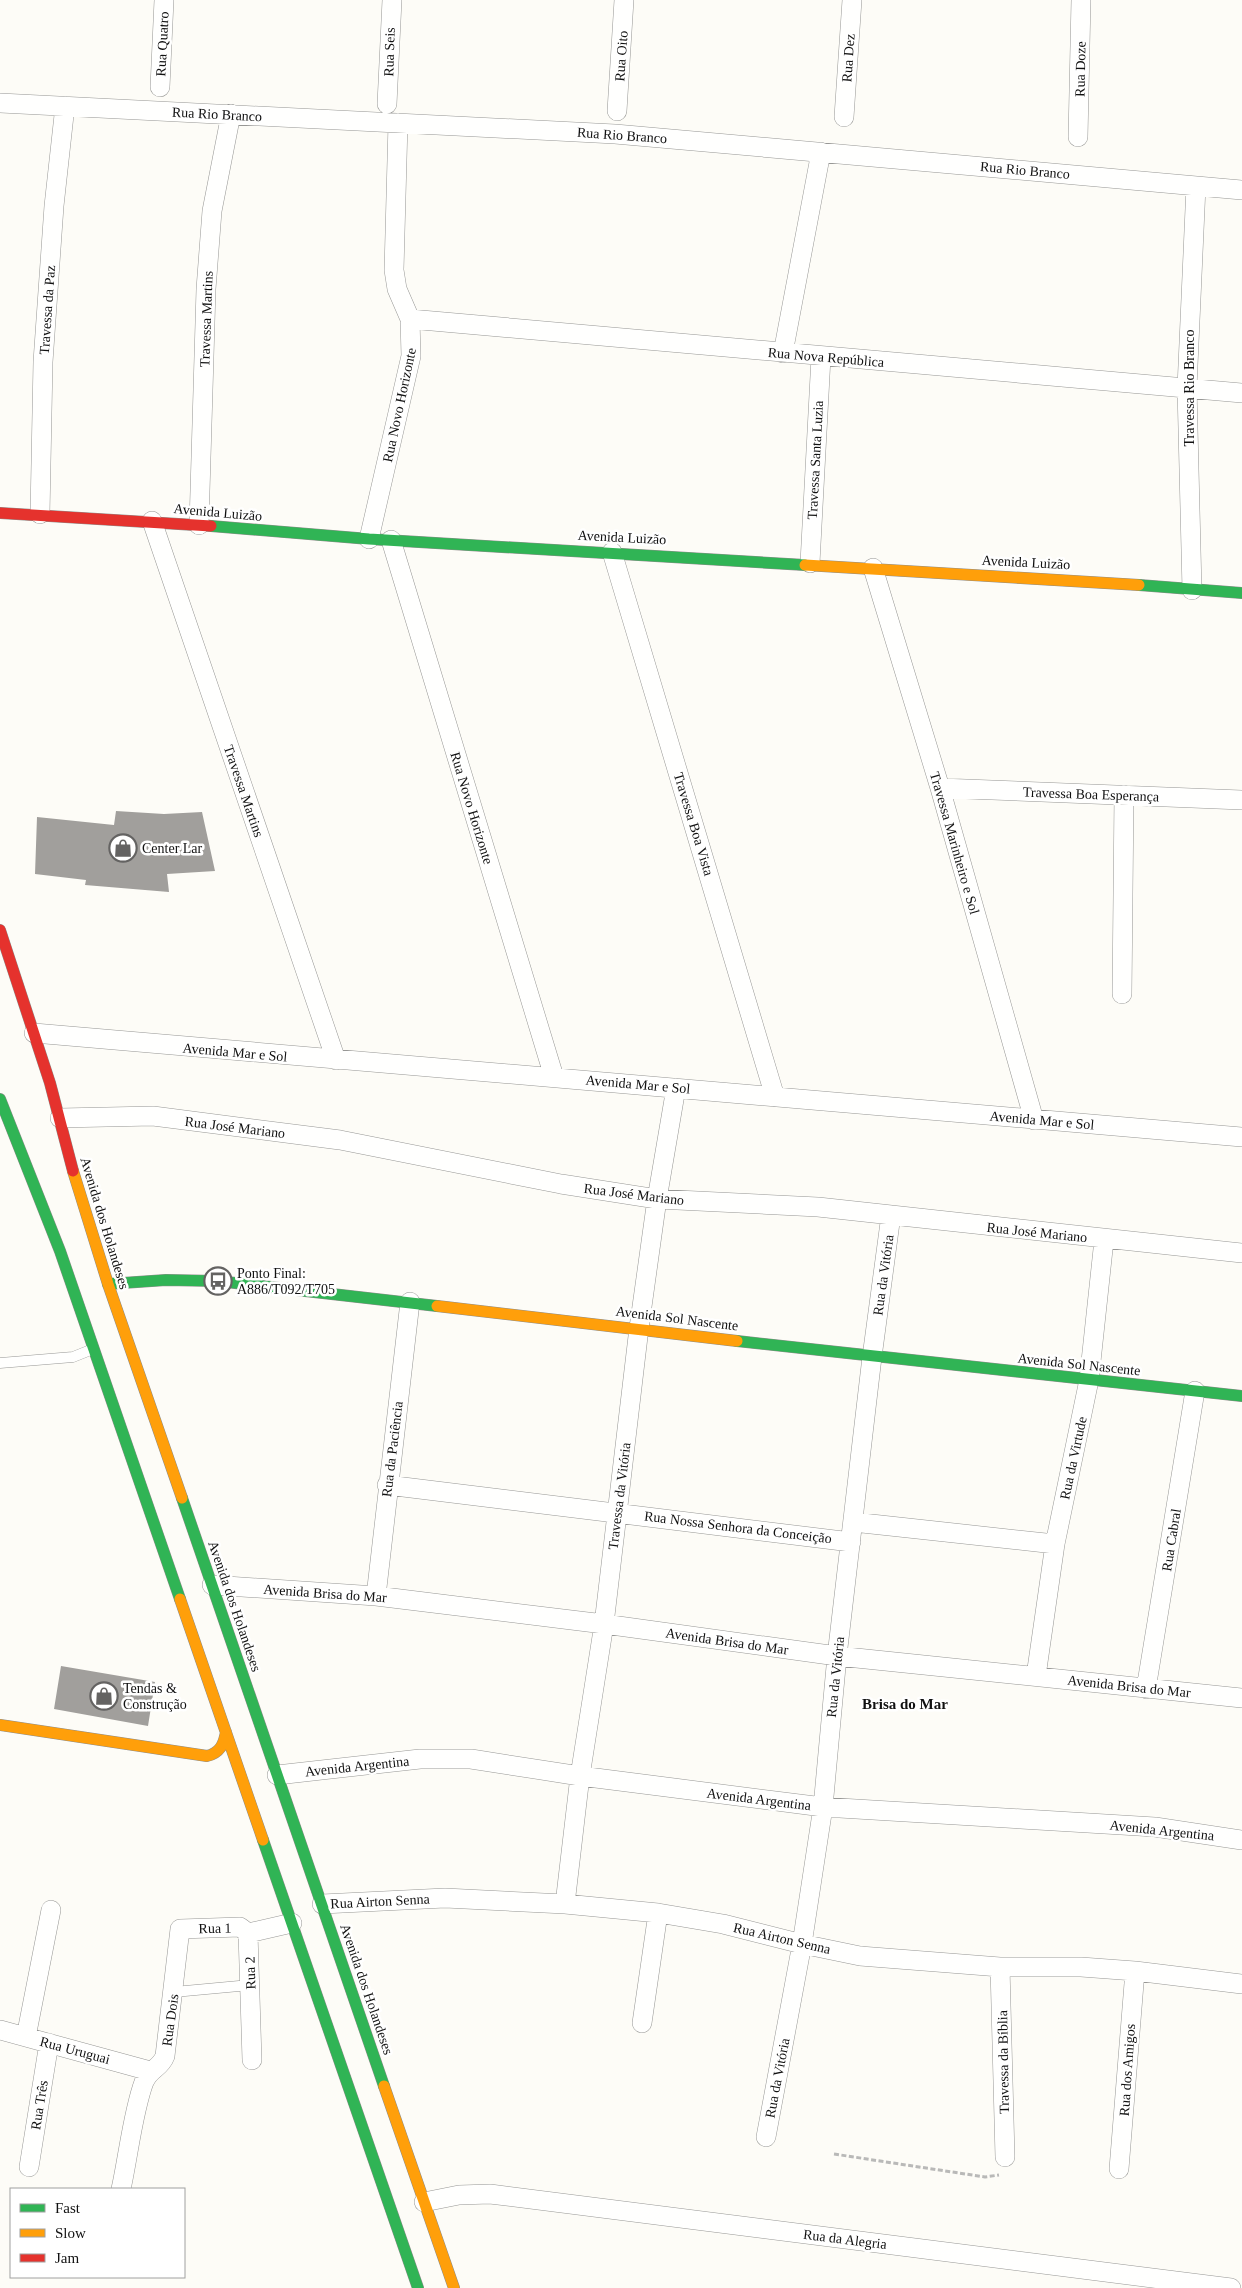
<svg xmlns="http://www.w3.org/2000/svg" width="1242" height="2288" viewBox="0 0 1242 2288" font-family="Georgia,serif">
	<rect width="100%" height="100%" fill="#fdfcf7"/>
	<path fill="#a19f9c" d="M116 811 164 814 202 812 215 871 167 874 169 892 85 885 86 880 35 874 37 817 114 825Z
		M61 1666 155 1682 148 1726 54 1709Z"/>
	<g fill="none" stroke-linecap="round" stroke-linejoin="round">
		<g stroke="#979795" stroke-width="11">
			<path id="lane" d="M0 1363 73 1357 93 1349
				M174 1992 250 1985"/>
		</g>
		<g stroke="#979795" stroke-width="20">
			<path id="street" d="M160 87 164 0
				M0 103 615 134 1242 190
				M387 104 392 0
				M617 111 624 0
				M844 117 852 0
				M1078 137 1081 0
				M410 319 1242 393
				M783 353 821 152
				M40 514 43 362 54 206 65 106
				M152 521 336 1060
				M199 525 206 289 212 211 231 114
				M369 539 411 356 410 319 397 289 394 270 398 123
				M391 540 554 1077
				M612 552 775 1097
				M810 563 821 357
				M873 568 940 788 1034 1120
				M1192 590 1187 388 1196 186
				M940 788 1242 800
				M1122 994 1124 795
				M34 1033 1242 1137
				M60 1118 153 1116 340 1140 561 1184 657 1199 818 1207 1242 1253
				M387 1485 851 1542
				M853 1522 1055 1544
				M212 1585 376 1596 604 1624 837 1656 1242 1698
				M376 1596 410 1302
				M1036 1676 1055 1544 1089 1380 1104 1240
				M1146 1689 1195 1391
				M277 1775 420 1759H471L580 1776 823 1807 1155 1827 1242 1840
				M322 1904 445 1898 565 1904 658 1913 723 1924 802 1944 860 1956 1000 1967H1081L1135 1971 1242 1984
				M565 1904 580 1776 604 1624 639 1328 657 1199 676 1088
				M1000 1967 1005 2157
				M642 2023 658 1913
				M0 2030 150 2071
				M26 2037 51 1910
				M252 2060 248 1933 292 1923
				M766 2137 802 1944 823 1807 837 1656 872 1357 891 1215
				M29 2167 49 2043
				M1119 2169 1135 1971
				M121 2189C128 2158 133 2111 144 2082 150 2068 160 2069 165 2056L180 1929 240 1927 248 1933
				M424 2202 459 2195 490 2194 1231 2288"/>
		</g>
		<g stroke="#8e8d8b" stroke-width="12">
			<path id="fast" d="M211 526 369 539 805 565
				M1139 585 1242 593
				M0 1099 60 1251 180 1599
				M108 1284 166 1280 218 1281 437 1306
				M737 1341 1242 1396
				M182 1498 384 2086
				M263 1840 418 2288"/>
		</g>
		<g stroke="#8e8d8b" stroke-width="12">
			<path id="slow" d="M805 565 1139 585
				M73 1171 108 1284 182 1498
				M437 1306 737 1341
				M180 1599 263 1840
				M0 1725 207 1756C220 1753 224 1744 226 1732
				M384 2086 454 2288"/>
		</g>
		<g stroke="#8e8d8b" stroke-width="12">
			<path id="jam" d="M0 513 211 526
				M0 930 50 1083 73 1171"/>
		</g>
		<path stroke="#b9b9b8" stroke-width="3" stroke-dasharray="5 2.5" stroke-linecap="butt" d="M834 2154 985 2177 999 2175"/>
		<use href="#lane" stroke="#fffffe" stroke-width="10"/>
		<use href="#street" stroke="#fffffe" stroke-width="19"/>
		<use href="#fast" stroke="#30b455" stroke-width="11"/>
		<use href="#slow" stroke="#ff9f0a" stroke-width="11"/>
		<use href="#jam" stroke="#e5322d" stroke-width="11"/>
	</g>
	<defs>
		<g id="shop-ring" transform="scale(1.4375)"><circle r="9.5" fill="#fff" stroke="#646362" stroke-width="1.5"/><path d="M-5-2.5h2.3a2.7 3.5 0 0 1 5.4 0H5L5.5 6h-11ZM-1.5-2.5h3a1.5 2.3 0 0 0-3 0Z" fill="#646362"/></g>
		<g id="bus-ring" transform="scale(1.4375)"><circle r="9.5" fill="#fff" stroke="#646362" stroke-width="1.5"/><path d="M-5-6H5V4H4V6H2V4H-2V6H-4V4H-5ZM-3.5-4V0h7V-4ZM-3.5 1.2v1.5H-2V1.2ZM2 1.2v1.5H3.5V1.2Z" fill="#646362"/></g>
	</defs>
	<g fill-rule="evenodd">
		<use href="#shop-ring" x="123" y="848"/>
		<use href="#bus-ring" x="218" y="1281"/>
		<use href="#shop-ring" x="104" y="1696"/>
	</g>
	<g text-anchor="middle" stroke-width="5" stroke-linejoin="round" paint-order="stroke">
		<g font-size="14" fill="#111" stroke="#fff">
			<text transform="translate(162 44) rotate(-87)" y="5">Rua Quatro</text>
			<text transform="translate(389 52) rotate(-88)" y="5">Rua Seis</text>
			<text transform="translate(621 56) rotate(-86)" y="5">Rua Oito</text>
			<text transform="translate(848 58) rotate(-86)" y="5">Rua Dez</text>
			<text transform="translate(1080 69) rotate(-89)" y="5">Rua Doze</text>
			<text transform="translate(217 114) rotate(3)" y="5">Rua Rio Branco</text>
			<text transform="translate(622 135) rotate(4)" y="5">Rua Rio Branco</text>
			<text transform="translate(1025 170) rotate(5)" y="5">Rua Rio Branco</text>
			<text transform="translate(47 310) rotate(-86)" y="5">Travessa da Paz</text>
			<text transform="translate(206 319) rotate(-88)" y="5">Travessa Martins</text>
			<text transform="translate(826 357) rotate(5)" y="5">Rua Nova República</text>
			<text transform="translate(1189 388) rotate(-90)" y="5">Travessa Rio Branco</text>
			<text transform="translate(399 405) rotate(-78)" y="5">Rua Novo Horizonte</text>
			<text transform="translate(815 460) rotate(-87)" y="5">Travessa Santa Luzia</text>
			<text transform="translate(218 512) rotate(5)" y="5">Avenida Luizão</text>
			<text transform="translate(622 537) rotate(3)" y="5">Avenida Luizão</text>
			<text transform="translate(1026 562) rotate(3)" y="5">Avenida Luizão</text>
			<text transform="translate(244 791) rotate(71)" y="5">Travessa Martins</text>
			<text transform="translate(1091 794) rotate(2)" y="5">Travessa Boa Esperança</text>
			<text transform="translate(472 808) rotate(73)" y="5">Rua Novo Horizonte</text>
			<text transform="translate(694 824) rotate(73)" y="5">Travessa Boa Vista</text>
			<text transform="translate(955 843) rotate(74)" y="5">Travessa Marinheiro e Sol</text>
			<text transform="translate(235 1052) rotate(5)" y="5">Avenida Mar e Sol</text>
			<text transform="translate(638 1084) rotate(5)" y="5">Avenida Mar e Sol</text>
			<text transform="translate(1042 1120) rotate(5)" y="5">Avenida Mar e Sol</text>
			<text transform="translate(235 1127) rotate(7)" y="5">Rua José Mariano</text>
			<text transform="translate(634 1194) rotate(7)" y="5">Rua José Mariano</text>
			<text transform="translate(105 1223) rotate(73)" y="5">Avenida dos Holandeses</text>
			<text transform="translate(1037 1232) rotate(6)" y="5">Rua José Mariano</text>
			<text transform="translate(883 1275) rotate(-82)" y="5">Rua da Vitória</text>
			<text transform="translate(677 1318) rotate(7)" y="5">Avenida Sol Nascente</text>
			<text transform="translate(1079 1364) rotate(6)" y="5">Avenida Sol Nascente</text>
			<text transform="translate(392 1449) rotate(-83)" y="5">Rua da Paciência</text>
			<text transform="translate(1073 1458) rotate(-78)" y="5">Rua da Virtude</text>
			<text transform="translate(619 1496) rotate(-83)" y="5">Travessa da Vitória</text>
			<text transform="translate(738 1527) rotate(7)" y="5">Rua Nossa Senhora da Conceição</text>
			<text transform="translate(1171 1540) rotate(-81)" y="5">Rua Cabral</text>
			<text transform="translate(325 1593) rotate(4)" y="5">Avenida Brisa do Mar</text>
			<text transform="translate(235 1606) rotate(71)" y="5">Avenida dos Holandeses</text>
			<text transform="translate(727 1641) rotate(8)" y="5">Avenida Brisa do Mar</text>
			<text transform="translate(835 1677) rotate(-84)" y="5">Rua da Vitória</text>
			<text transform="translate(1129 1686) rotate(6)" y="5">Avenida Brisa do Mar</text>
			<text transform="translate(357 1766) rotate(-6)" y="5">Avenida Argentina</text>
			<text transform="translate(759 1799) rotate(7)" y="5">Avenida Argentina</text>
			<text transform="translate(1162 1830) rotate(6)" y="5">Avenida Argentina</text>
			<text transform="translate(380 1901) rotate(-3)" y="5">Rua Airton Senna</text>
			<text transform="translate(215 1928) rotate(-1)" y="5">Rua 1</text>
			<text transform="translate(782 1938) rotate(13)" y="5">Rua Airton Senna</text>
			<text transform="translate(250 1973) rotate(-92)" y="5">Rua 2</text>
			<text transform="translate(367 1989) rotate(71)" y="5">Avenida dos Holandeses</text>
			<text transform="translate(170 2020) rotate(-82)" y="5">Rua Dois</text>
			<text transform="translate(75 2050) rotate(15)" y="5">Rua Uruguai</text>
			<text transform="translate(1003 2062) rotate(-91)" y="5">Travessa da Bíblia</text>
			<text transform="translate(1127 2070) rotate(-86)" y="5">Rua dos Amigos</text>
			<text transform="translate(777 2078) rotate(-79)" y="5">Rua da Vitória</text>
			<text transform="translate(39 2105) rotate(-81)" y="5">Rua Três</text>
			<text transform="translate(845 2239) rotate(7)" y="5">Rua da Alegria</text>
		</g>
		<g font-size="14" fill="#111" stroke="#fff" text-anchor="start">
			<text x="142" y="853">Center Lar</text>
			<text x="237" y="1278">Ponto Final:<tspan x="237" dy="16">A886/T092/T705</tspan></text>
			<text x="123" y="1693">Tendas &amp;<tspan x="123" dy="16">Construção</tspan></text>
		</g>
		<g font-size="15" font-weight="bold" fill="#111" stroke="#fff">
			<text x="905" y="1709">Brisa do Mar</text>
		</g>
	</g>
	<rect x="10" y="2188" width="175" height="90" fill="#ffffff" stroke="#a0a0a0"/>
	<rect x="20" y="2204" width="25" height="8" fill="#30b455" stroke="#a0a0a0"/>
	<text x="55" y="2213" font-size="15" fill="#111111">Fast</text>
	<rect x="20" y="2229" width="25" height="8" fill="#ff9f0a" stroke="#a0a0a0"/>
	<text x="55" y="2238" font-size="15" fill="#111111">Slow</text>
	<rect x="20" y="2254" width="25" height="8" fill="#e5322d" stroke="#a0a0a0"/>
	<text x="55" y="2263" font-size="15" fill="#111111">Jam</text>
</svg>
